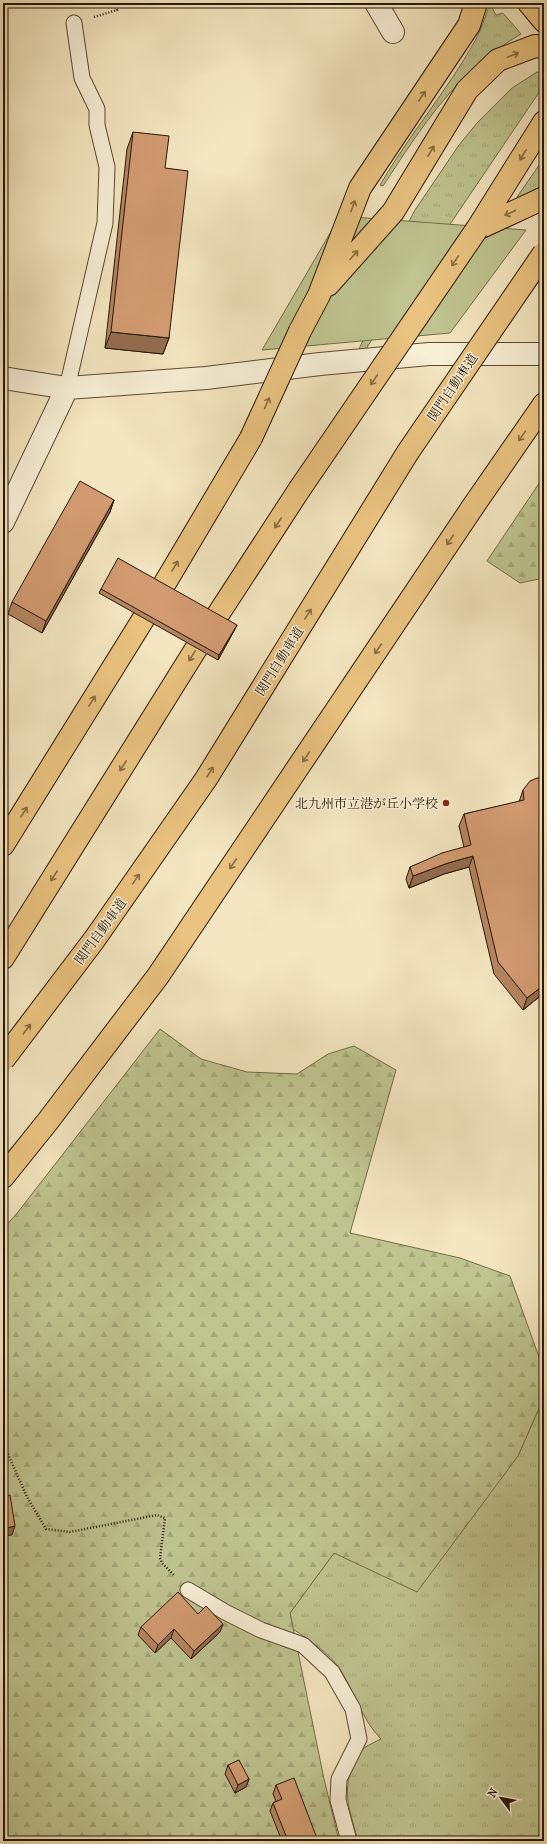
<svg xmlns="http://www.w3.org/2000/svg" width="547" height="1844" viewBox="0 0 547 1844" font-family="'IM FELL French Canon','Noto Serif JP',serif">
	<defs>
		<pattern id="grass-tufts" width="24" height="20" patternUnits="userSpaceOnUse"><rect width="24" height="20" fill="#bfc490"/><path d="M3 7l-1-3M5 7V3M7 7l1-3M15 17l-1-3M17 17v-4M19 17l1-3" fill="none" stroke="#a4a87a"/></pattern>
		<pattern id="forest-firs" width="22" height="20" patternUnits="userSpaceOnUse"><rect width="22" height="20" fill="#bfc490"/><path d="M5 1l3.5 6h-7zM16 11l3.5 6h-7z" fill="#a4a87a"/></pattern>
	</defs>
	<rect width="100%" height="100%" fill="#f3e6c0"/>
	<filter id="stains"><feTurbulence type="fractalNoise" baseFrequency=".005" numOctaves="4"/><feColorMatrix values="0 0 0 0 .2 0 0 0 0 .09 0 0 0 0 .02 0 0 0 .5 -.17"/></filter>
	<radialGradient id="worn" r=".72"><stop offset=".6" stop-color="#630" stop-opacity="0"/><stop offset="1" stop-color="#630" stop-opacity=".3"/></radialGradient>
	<path fill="url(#grass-tufts)" stroke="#736d48" d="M490 4 496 15 503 13 521 34C456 72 423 125 383 186L380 185C409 135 447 91 475 41 481 30 485 17 490 4Z
		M537 72 544 73V85L357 362 354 360 381 301 403 233 415 210 459 145 477 123 512 88Z
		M544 158V186L534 190 521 199 517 197Z
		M544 1397V1841H358C351 1814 341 1793 353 1766 354 1762 355 1757 358 1754 363 1747 373 1743 381 1739 362 1720 354 1691 340 1669 328 1652 310 1641 293 1629L290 1613 334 1553 518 1456Z"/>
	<path fill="url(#forest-firs)" stroke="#736d48" d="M544 476V578L520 583 487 561Z
		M160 1029 201 1059 247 1072 297 1074 328 1054 354 1046 396 1070 350 1233 460 1258 510 1276 544 1371V1397L518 1456 417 1592 334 1553 290 1613 324 1779 339 1841H3V1229L18 1212Z"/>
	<path fill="#bfc490" stroke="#736d48" d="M340 216 526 230 450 333 262 350Z"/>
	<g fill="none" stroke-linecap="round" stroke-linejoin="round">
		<g stroke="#5a4a30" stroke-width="17">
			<path id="service" d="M67 388 105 223 107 167 97 125V109L82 78 74 23
				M188 1590 225 1612 261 1630 303 1645 332 1672 353 1709 359 1739 339 1779 338 1800 349 1841"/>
		</g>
		<g stroke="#5a4a30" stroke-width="24">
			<path id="minor" d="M376 3 393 32
				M3 378 67 388 206 378 320 364 429 354H544
				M3 522 67 388"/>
		</g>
		<g stroke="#271600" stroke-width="24">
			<path id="primary" d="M529 3 544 21"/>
		</g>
		<g stroke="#271600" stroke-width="24">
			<path id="motorway" d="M477 229 544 122
				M477 229 544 198
				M328 285 393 212 467 90 498 60 535 46 544 47
				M300 331 319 295 360 188 469 25 476 3
				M3 845 152 605 251 438
				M3 958 204 636 299 490
				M3 1177 48 1121 158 976 472 508 544 404"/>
		</g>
		<path stroke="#271600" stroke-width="2.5" stroke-dasharray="1 2" stroke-linecap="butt" d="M47 3 48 6 62 4
			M94 17 117 10 113 3
			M3 1443 27 1497 46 1529 70 1532 157 1515 165 1518 160 1558 162 1563 174 1575"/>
		<use href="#service" stroke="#f7efd6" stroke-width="15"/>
		<use href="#minor" stroke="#f7efd6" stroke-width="22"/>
		<use href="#primary" stroke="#eac380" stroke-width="22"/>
		<use href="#motorway" stroke="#eac380" stroke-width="22"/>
		<g stroke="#271600" stroke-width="24" stroke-linecap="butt">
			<path id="motorway-bridge" d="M251 438 300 331
				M299 490 477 229
				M3 1060 94 940 206 779 408 452 544 253"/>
		</g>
		<use href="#motorway-bridge" stroke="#eac380" stroke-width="22"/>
	</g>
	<path fill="#b58561" stroke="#271600" d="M133 132 165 168 169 338 163 354 105 348 127 149Z
		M114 500 110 512 42 633 8 614 12 602Z
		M101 589 235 629 218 660 99 593Z
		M544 778V993L523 1010 494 974 469 867 444 874 409 888 406 879 410 867 464 847 459 826 464 814 519 802 523 790Z
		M198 1614 220 1632 191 1659 171 1638 155 1653 138 1635 141 1627Z
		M228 1765 249 1779 246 1787 235 1793 225 1774Z
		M276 1785 318 1841H282L270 1811 273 1803 276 1801 273 1794Z"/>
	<path fill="#936c4f" stroke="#271600" d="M111 332 169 338 163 354 105 348Z
		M114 500 110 512 42 633 46 621Z
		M237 625 235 629 218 660 219 655Z
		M473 856 469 867 444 874 409 888 413 876 448 863Z
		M544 985V993L523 1010 527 998Z
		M15 1526 12 1535 3 1536V1529Z
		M223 1624 220 1632 191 1659 194 1651Z
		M174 1629 171 1638 155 1653 158 1645Z
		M249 1779 246 1787 235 1793 238 1785Z"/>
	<path fill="#d29b71" stroke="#271600" d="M133 132 169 136 165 168 188 171 169 338 111 332Z
		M80 481 114 500 46 621 12 602Z
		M118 558 237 625 219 655 101 589Z
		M537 778H544V985L527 998 498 962 473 856 448 863 413 876 410 867 442 853 471 845 464 814 524 800 523 790 530 781Z
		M10 1495 15 1526 3 1529V1496Z
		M178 1592 198 1614 206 1606 223 1624 194 1651 174 1629 158 1645 141 1627Z
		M239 1760 249 1779 238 1785 228 1765Z
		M294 1778 318 1841H288L273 1803 282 1799 276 1785Z"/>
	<defs><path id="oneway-shaft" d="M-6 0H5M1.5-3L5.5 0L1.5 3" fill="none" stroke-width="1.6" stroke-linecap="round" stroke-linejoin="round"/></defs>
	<g stroke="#886c40">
		<use href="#oneway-shaft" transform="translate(513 55) rotate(-21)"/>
		<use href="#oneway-shaft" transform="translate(422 96) rotate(-56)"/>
		<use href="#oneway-shaft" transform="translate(431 151) rotate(-59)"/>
		<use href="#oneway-shaft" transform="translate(523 155) rotate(122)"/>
		<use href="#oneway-shaft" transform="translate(353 206) rotate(-69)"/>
		<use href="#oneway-shaft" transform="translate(510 213) rotate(155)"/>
		<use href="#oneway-shaft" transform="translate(354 255) rotate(-48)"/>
		<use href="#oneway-shaft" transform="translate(455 261) rotate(124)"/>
		<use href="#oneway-shaft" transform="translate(374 380) rotate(124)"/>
		<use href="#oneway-shaft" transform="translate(267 403) rotate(-66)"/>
		<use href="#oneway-shaft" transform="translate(522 436) rotate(125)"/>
		<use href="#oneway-shaft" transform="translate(278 523) rotate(123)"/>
		<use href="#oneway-shaft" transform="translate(450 540) rotate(124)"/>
		<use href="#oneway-shaft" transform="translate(175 566) rotate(-59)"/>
		<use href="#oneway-shaft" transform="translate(308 614) rotate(-58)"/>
		<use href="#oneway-shaft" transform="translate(378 649) rotate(124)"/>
		<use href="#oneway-shaft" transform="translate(192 656) rotate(122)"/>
		<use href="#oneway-shaft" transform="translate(92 701) rotate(-58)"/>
		<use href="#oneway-shaft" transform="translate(306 757) rotate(124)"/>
		<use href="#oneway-shaft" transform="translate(123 766) rotate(122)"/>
		<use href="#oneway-shaft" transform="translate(210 772) rotate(-58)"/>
		<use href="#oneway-shaft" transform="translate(24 812) rotate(-58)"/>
		<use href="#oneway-shaft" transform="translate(233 864) rotate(124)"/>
		<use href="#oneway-shaft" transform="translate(54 876) rotate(122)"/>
		<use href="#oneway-shaft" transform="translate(136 879) rotate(-55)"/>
		<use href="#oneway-shaft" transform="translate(27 1029) rotate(-53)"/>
	</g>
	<circle fill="#8f2418" stroke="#f7efd6" stroke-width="1.5" cx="446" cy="803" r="4"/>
	<g text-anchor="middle" stroke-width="3" stroke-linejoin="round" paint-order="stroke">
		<g font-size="13" fill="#271600" stroke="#f7efd6">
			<text transform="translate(452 387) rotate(-56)" y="5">関門自動車道</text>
			<text transform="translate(279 661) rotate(-58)" y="5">関門自動車道</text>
			<text transform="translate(100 931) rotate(-54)" y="5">関門自動車道</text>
		</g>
		<g font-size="13" fill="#271600" stroke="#f7efd6" text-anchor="end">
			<text x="438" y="808">北九州市立港が丘小学校</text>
		</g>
	</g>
	<rect width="547" height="1844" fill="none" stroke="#f3e6c0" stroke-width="16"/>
	<rect x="4" y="4" width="539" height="1836" fill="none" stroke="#271600" stroke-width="2"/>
	<rect x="8" y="8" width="531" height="1828" fill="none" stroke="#271600"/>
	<g transform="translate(501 1798) rotate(302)" stroke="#f7efd6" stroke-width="3" paint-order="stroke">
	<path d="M0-3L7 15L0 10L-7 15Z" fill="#271600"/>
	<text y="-6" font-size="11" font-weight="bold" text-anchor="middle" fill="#271600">N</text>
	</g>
	<rect width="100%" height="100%" filter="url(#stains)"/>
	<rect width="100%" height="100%" fill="url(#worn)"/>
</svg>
